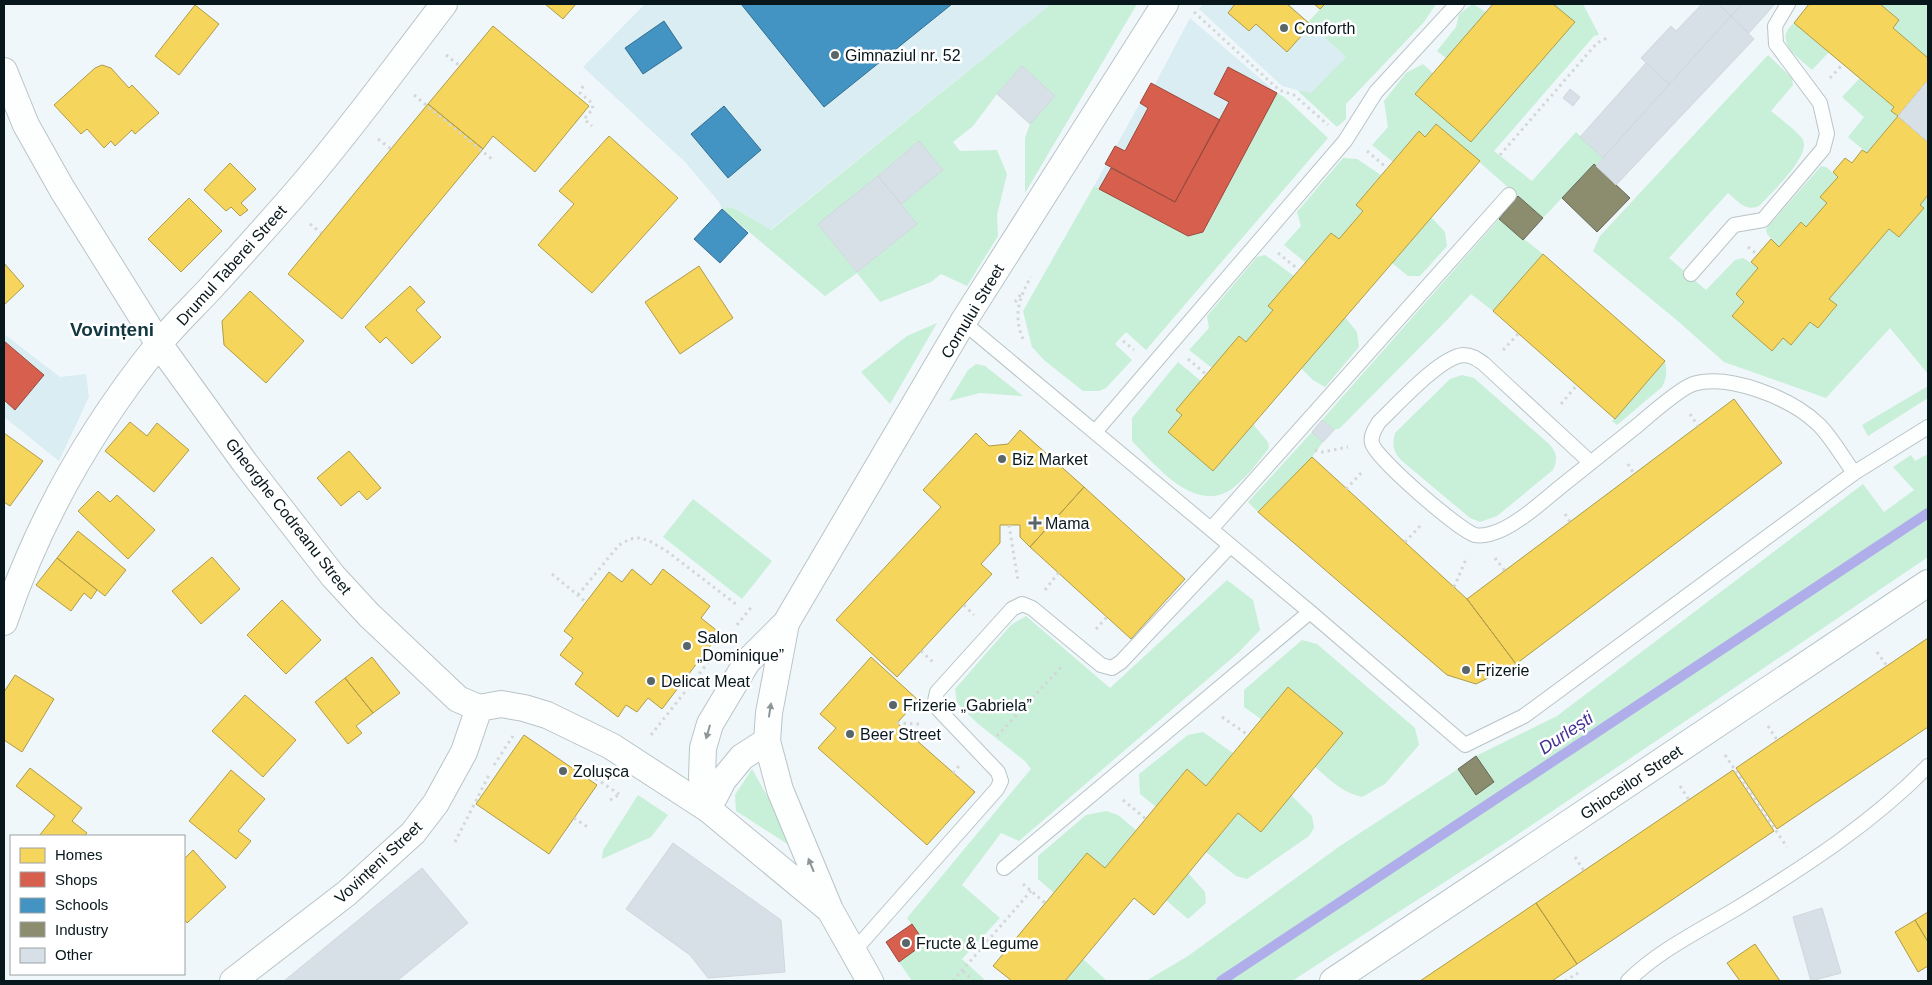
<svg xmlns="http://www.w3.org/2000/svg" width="1932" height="985" viewBox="0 0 1932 985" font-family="Helvetica,sans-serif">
	<rect width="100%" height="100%" fill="#eff7fa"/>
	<path fill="#d9edf3" d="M645 4H1051L770 230 733 207 722 209 719 202 685 162 583 67Z
		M1203 4H1289L1346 57 1311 94 1282 86 1199 9Z
		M1190 18 1277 93 1203 232 1188 236 1094 186 1151 83 1155 84Z
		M4 334 60 377 86 374 89 397 59 461 4 417Z"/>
	<path fill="#c8efd7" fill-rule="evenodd" d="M1051 4H1137L1025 193V138L1030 124 1055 96 1022 66 997 94 973 126 953 142 960 151 997 150 1007 174 997 215 998 236 967 286 941 274 931 282 880 302 857 273 825 296 722 209 732 207 771 230ZM919 141 943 170 901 204 917 224 857 272 819 225Z
		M1325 4H1436L1424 22 1346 104V119L1337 127 1297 90 1311 93 1346 57 1308 22Z
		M1473 4 1486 12 1446 58 1437 51 1456 27 1459 14Z
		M1553 4H1583L1599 35 1594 36 1494 151 1532 181 1576 132 1603 158 1596 166 1594 164 1543 218 1436 124 1425 137 1419 132 1393 162 1372 145 1388 127 1384 101 1406 73 1423 64 1433 73 1415 94 1471 142 1574 23Z
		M1880 4H1928V58L1893 28 1899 20Z
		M1794 23 1829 52 1812 70C1798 57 1772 41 1794 23Z
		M1768 55 1792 78 1793 85 1771 111C1779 118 1798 131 1803 140 1811 156 1770 194 1759 206 1745 212 1738 201 1728 193L1669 258 1706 290 1735 260 1743 258 1758 268 1736 294 1744 302 1732 316 1772 350 1783 338 1791 345 1810 322 1818 328 1837 306 1829 299 1889 229 1899 237 1924 208 1920 205 1928 195V374L1890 328 1826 398 1724 362 1679 322 1593 251 1600 236Z
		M1860 78 1894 107 1892 111 1898 116 1867 153 1848 137 1864 117 1842 97Z
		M1277 93 1284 97 1328 138 1146 350 1126 332 1115 344 1132 360 1106 388 1099 391H1083L1044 360 1032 347 1023 311 1094 186 1188 236 1204 232Z
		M1343 158 1357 159 1381 175 1356 205 1363 211 1339 239 1331 233 1306 263 1284 245 1301 226 1297 212Z
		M1821 166 1826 167 1838 177 1827 203 1806 227 1779 247 1767 234 1766 229Z
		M1431 217 1445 232 1447 246 1420 276H1408L1392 263Z
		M1499 219 1543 254 1493 311 1471 294 1448 319 1340 428 1334 430 1322 420Z
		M1265 255 1294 276 1268 306 1273 310 1246 342 1239 336 1212 368 1189 350 1209 328 1207 316 1257 257Z
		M1345 317 1357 332 1359 347 1325 387 1313 380 1301 368Z
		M937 323 890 404 861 372 907 336Z
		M1665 361C1667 372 1667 378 1662 387L1617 425 1612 421Z
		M1178 362 1201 381 1176 410 1182 415 1253 424 1268 442 1269 448C1258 462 1247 477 1233 488 1196 516 1155 465 1132 441V418Z
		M976 364 985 366 1023 396 980 393 949 401 968 370Z
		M1462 375 1474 378 1549 444C1557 453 1558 459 1553 470L1497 516 1480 522 1470 518 1402 461C1393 452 1392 445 1395 433L1450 379Z
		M1928 386V398L1868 436 1862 425Z
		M1312 432 1323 442 1312 457 1258 512 1248 502Z
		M1928 454V557L1508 841 1292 981H1146L1188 956 1340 846 1458 769 1476 794 1494 783 1476 756 1557 716 1863 484 1884 512 1914 490 1893 467 1911 455 1915 461Z
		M693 499 772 561 742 599 663 537Z
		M1227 580 1253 600 1260 630 1238 653 1019 841 1001 833 962 885 1000 918 962 959 986 981H912L899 962 925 943 907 918 1031 769 1025 761 977 723 957 703 955 689 1011 625 1026 616 1110 688Z
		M1302 640 1317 644 1415 728 1419 745 1385 784 1362 797C1343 793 1330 780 1315 767L1343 733 1288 688 1261 719 1244 707V690Z
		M1203 732 1233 753 1206 786 1187 770 1156 807 1140 794 1139 774 1188 735Z
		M752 769 789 835V845L736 811 735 795Z
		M638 795 668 815 651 837 602 859 603 850Z
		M1291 795 1312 816 1314 828 1309 836 1247 879 1236 876 1206 852 1238 813 1261 832Z
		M1106 811 1118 815 1136 830 1105 868 1087 854 1054 893 1038 879V856L1086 815Z
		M1188 873 1205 892 1206 903 1188 919 1166 900Z
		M1083 959 1107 981H1065Z"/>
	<path fill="#f6d55c" stroke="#af9c48" d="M545 4H576L563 19Z
		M1235 4H1287L1311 25 1287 52 1256 24 1249 31 1228 13Z
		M1314 4H1325L1320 9Z
		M1493 4H1553L1575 22 1471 142 1415 94Z
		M1809 4H1880L1899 20 1893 28 1928 58V80L1898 116 1891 111 1894 107 1794 23Z
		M195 5 219 24 179 75 155 56Z
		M493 26 589 106 535 172 493 136 483 149 428 104Z
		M102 65 111 68 129 88 132 85 159 113 135 134 132 130 115 146 111 141 104 148 87 129 81 134 54 105 95 68Z
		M428 104 483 149 342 319 288 274Z
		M1898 116 1928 142V195L1920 205 1924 208 1899 237 1889 229 1829 299 1837 305 1818 328 1810 322 1791 345 1783 338 1772 351 1732 316 1744 302 1736 294 1758 268 1751 262 1771 239 1779 247 1801 222 1806 227 1827 203 1820 197 1838 177 1833 172 1845 158 1852 163 1862 150 1867 153Z
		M1436 124 1480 161 1213 471 1168 432 1182 415 1176 410 1239 336 1246 342 1273 310 1268 306 1331 233 1339 239 1363 211 1356 205 1419 131 1425 137Z
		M609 136 678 198 592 293 538 245 574 204 559 191Z
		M230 163 256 189 241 203 248 210 240 216 231 207 226 211 204 190Z
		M189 198 222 231 181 272 148 239Z
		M1543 254 1665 361 1615 419 1493 311Z
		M4 263 24 286 4 305Z
		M699 266 733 318 680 354 645 302Z
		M410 286 425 302 416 310 441 337 412 364 386 337 380 343 365 327Z
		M250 291 304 341 266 383 224 345 222 321Z
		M1734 399 1782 463 1516 664 1467 599Z
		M130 422 147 436 157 423 189 450 154 492 105 451Z
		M1020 430 1084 487 1030 547 1020 537V525H1000V543L981 564 992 574 897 677 836 620 941 507 923 490 976 433 989 446 1008 444Z
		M4 433 43 461 10 506 4 502Z
		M349 451 381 488 367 500 359 491 341 506 317 478Z
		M1312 457 1467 599 1516 664 1476 684 1447 675 1258 512Z
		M1084 487 1185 579 1131 639 1030 547Z
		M98 491 110 502 117 495 155 530 128 559 78 511Z
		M78 531 126 570 105 596 57 558Z
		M212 557 240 589 201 624 172 591Z
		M57 558 97 590 91 599 84 593 71 611 36 585Z
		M632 569 651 585 663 569 710 606 701 618 720 633 662 709 648 698 637 712 626 705 618 717 575 684 583 673 560 655 573 638 564 631 609 572 622 582Z
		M282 600 321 640 286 674 247 635Z
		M1928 638V727L1777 829 1736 768Z
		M372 657 400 693 373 713 345 678Z
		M871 657 918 700 897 723 975 792 927 845 818 748 836 728 820 714Z
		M15 675 54 699 22 752 4 740V692Z
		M345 678 373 713 356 726 362 733 348 744 315 702Z
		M1288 687 1343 733 1261 832 1238 813 1154 915 1134 898 1065 981H1012L993 966 1087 853 1105 868 1187 769 1206 786Z
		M245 695 296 740 263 777 212 731Z
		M524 735 597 785 549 854 476 804Z
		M30 768 82 808 72 821 87 833 84 836H39L55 816 16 786Z
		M231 770 265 799 238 831 251 841 236 859 189 821Z
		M1733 770 1774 831 1577 964 1536 903Z
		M193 850 226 887 187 923 184 919V859Z
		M1536 903 1577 964 1552 981H1420Z
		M1928 912V942L1915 920Z
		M1915 920 1928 942V966L1918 972 1895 932Z
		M1755 944 1780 981H1740L1727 963Z"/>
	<path fill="#d6604d" stroke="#984a3e" d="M1228 67 1277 93 1203 232 1188 236 1099 189 1111 168 1175 202 1229 102 1214 94Z
		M1151 83 1220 120 1175 202 1105 164 1115 146 1125 151 1148 108 1140 103Z
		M4 341 44 375 15 410 4 400Z
		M912 924 925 943 899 962 886 942Z"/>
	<path fill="#4393c3" stroke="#316e91" d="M741 4H952L824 107Z
		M664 21 682 48 643 74 625 48Z
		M724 106 761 150 728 178 691 134Z
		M722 209 748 233 720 263 694 239Z"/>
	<path fill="#8c8c6e" stroke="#646955" d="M1594 164 1630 198 1597 232 1562 198Z
		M1518 196 1543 218 1523 240 1499 219Z
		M1476 756 1494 782 1476 795 1458 769Z"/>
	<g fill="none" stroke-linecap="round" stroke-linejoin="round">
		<path stroke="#afaeea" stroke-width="10" d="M1221 981 1928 513"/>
	</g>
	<path fill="#d7e0e7" stroke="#d0d8de" d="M1702 4H1718L1731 16 1669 84 1641 58 1671 26 1676 31Z
		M1718 4H1742L1731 16Z
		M1742 4H1775L1749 33 1731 16Z
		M1731 16 1754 39 1616 185 1596 166Z
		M1646 63 1669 84 1603 158 1580 137Z
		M1022 66 1055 96 1030 124 997 94Z
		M1928 80V142L1898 116Z
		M1570 89 1580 97 1573 106 1563 98Z
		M919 141 943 170 901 204 878 176Z
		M878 176 917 224 857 272 818 224Z
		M1322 420 1334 430 1323 442 1312 432Z
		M673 843 781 920 785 972 708 978 690 955 626 909Z
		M422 868 468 923 397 981H284Z
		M1822 908 1841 973 1811 981 1793 917Z"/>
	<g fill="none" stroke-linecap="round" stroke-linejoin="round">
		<g stroke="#b9c4c7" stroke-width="16">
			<path id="lane" d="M1691 274 1734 225 1763 220 1823 149 1827 134 1820 103 1776 44 1775 26 1788 4
				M963 322 1310 612 1465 745 1524 716 1854 473 1928 427
				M1095 432 1345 141 1376 92 1457 4
				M1590 462 1484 364C1477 359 1472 355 1463 355 1440 357 1397 405 1379 422 1376 427 1370 435 1372 443 1375 458 1459 530 1475 535 1479 536 1486 535 1490 534 1512 529 1541 503 1559 488 1585 467 1612 446 1638 425 1651 414 1679 389 1693 384 1730 373 1792 399 1818 424 1830 435 1844 459 1854 473
				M1211 529 1509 195
				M1004 868 1310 612
				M853 952 997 789 1001 781 998 772 939 710 935 701 937 692 1012 609 1022 604 1032 608 1101 665 1112 668 1121 662 1230 546
				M1628 981C1659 950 1701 930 1739 907 1807 865 1872 823 1928 766"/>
		</g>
		<g stroke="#b9c4c7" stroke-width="28">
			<path id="street" d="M4 71 26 125 62 189 159 344 245 463 333 576 369 615 458 699 479 708 501 704 524 708 547 715 611 746 708 809 830 910
				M4 622C38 522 92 427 158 345 173 326 191 309 208 291 239 257 270 223 300 188 351 129 397 65 444 4
				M786 623 769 713 767 741 780 790 830 910 870 981
				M708 809 702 777 703 748 710 724 747 662 786 623 963 322 1165 4
				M708 809 723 780 742 757 767 741
				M233 981 347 893 413 833 436 803 464 752 479 708
				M1333 981 1928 583"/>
		</g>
		<path stroke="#d4d7d7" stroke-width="3" stroke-dasharray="2.5 4" stroke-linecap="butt" d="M1491 4 1492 5
			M1194 12 1279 90 1294 95 1328 125
			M446 55 460 66
			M1830 78 1843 64
			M583 86 580 93 592 103 593 109 584 119 592 126
			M414 95 493 160
			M378 139 391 149
			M1367 151 1387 168
			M1500 155 1597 43 1607 38
			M310 224 321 233
			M1748 247 1757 254
			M1278 253 1299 270
			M1015 302 1021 294
			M1023 339C1013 316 1019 297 1031 277
			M1123 341 1134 350
			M1503 350 1518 334
			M1188 359 1207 375
			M1561 404 1577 385
			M1690 414 1698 426
			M1315 450 1322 452 1348 447
			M1628 464 1634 474
			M1346 489 1363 471
			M1565 514 1570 522
			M1009 525 1018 581
			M1405 542 1420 526
			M1495 558 1505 571
			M552 574 586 602
			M1454 587 1467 557
			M1045 590 1059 572
			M578 595 619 545 630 539 638 538 648 540 668 552 737 605
			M964 605 974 615
			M737 625 753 605
			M1096 629 1107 617
			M921 651 933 662
			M1877 652 1887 666
			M1222 717 1248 735
			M897 723 919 724
			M1768 726 1777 740
			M651 735 710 660
			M997 736 1063 665
			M1725 755 1787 847
			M574 764 619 794
			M494 765 513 736
			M953 773 959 766
			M1680 786 1689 800
			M610 800 620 794
			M1123 800 1146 819
			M574 818 589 828
			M455 842 490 773
			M1575 857 1584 871
			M1023 884 1045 903
			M963 971 974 981
			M953 981 1031 891
			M1565 981 1578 973"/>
		<use href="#lane" stroke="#fdfefe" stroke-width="14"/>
		<use href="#street" stroke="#fdfefe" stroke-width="26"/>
	</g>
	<defs><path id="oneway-solid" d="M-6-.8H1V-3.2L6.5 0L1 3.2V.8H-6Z" transform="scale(1.25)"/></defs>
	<g fill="#8f9698">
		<use href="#oneway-solid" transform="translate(770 710) rotate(-81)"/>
		<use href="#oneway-solid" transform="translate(708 732) rotate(106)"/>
		<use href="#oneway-solid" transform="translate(811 865) rotate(-112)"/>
	</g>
	<g fill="#596569" stroke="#fff" stroke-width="2">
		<circle cx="1284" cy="28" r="5"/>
		<circle cx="835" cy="55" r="5"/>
		<circle cx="1002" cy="459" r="5"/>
		<path d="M1032.5 515.5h5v5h5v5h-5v5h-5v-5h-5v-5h5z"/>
		<circle cx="687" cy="646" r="5"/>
		<circle cx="1466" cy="670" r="5"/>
		<circle cx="651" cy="681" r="5"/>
		<circle cx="893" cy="705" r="5"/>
		<circle cx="850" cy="734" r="5"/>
		<circle cx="563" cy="771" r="5"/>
		<circle cx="906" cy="943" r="5"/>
	</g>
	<g text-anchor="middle" stroke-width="5" stroke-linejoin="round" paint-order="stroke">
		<g font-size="16" fill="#08171b" stroke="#fff" text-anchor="start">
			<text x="1294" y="34">Conforth</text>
			<text x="845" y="61">Gimnaziul nr. 52</text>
			<text x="1012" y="465">Biz Market</text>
			<text x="1045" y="529">Mama</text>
			<text x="697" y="643">Salon<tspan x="697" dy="18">„Dominique”</tspan></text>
			<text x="1476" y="676">Frizerie</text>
			<text x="661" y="687">Delicat Meat</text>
			<text x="903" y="711">Frizerie „Gabriela”</text>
			<text x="860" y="740">Beer Street</text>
			<text x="573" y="777">Zolușca</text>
			<text x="916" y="949">Fructe &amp; Legume</text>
		</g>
		<g font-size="16" fill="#08171b" stroke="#fff">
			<text transform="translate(231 265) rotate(-48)" y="6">Drumul Taberei Street</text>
			<text transform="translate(972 311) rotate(-59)" y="6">Cornului Street</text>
			<text transform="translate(289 516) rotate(52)" y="6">Gheorghe Codreanu Street</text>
			<text transform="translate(1631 782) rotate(-34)" y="6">Ghioceilor Street</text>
			<text transform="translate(378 862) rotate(-43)" y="6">Vovințeni Street</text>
		</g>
		<g font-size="18" font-style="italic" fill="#433293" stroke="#fff">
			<text transform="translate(1566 733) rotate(-34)" y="6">Durlești</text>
		</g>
		<g font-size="19" font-weight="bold" fill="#123741" stroke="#fff">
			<text x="112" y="336">Vovințeni</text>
		</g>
	</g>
	<rect width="1932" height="985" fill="none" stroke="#08171b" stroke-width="10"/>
	<rect x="10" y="835" width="175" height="140" fill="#ffffff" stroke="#9ca2a4"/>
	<rect x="20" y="848" width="25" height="15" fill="#f6d55c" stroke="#9ca2a4"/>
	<text x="55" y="860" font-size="15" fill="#08171b">Homes</text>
	<rect x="20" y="872" width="25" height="15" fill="#d6604d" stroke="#9ca2a4"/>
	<text x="55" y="885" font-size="15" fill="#08171b">Shops</text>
	<rect x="20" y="898" width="25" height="15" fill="#4393c3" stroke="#9ca2a4"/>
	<text x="55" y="910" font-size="15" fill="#08171b">Schools</text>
	<rect x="20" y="922" width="25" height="15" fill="#8c8c6e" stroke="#9ca2a4"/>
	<text x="55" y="935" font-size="15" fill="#08171b">Industry</text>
	<rect x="20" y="948" width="25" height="15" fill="#d7e0e7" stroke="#9ca2a4"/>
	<text x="55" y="960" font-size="15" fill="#08171b">Other</text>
</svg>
